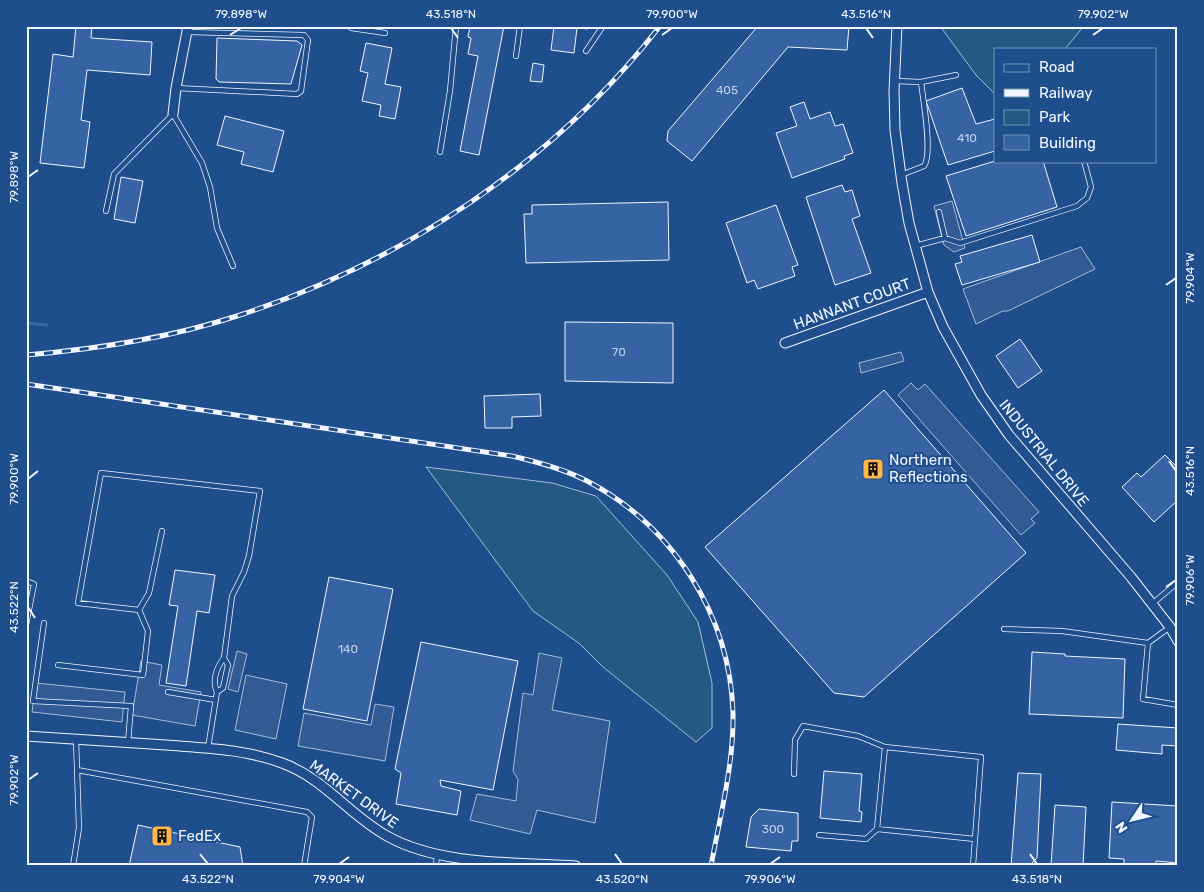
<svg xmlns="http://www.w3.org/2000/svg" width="1204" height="892" viewBox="0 0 1204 892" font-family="Rubik,sans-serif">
	<rect width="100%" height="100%" fill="#1f4e8c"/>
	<path fill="#245a82" stroke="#a8bbd7" d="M940 26H1084L1065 49H995V94L976 75Z
		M426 467 552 483 596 496 667 575 698 622 712 683V728L696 742 603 667 580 644 533 611Z"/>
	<path fill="#305b95" stroke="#a8bbd7" d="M952 201 965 248 954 252 944 245 934 206Z
		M1081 247 1095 269 1008 311H1003L976 324 963 289Z
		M901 352 904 361 861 373 859 363Z
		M911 383 918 390 925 384 1039 512 1031 519 1035 523 1021 535 898 395Z
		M237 651 247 654 238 692 228 689Z
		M539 653 562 658 552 710 610 721 595 823 537 810 530 834 470 820 477 794 516 801 518 779 513 771 523 693 533 695Z
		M141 661 162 665 159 685 201 692 195 726 132 715Z
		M246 675 287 684 276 739 235 730Z
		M36 683 125 692 122 722 32 712Z
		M375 704 394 707 385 761 298 746 304 713 371 725Z"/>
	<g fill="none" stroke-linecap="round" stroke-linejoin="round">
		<path stroke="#3b69a3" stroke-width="3" d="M26 323 47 325"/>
	</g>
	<path fill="#3563a3" stroke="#f2f6ff" d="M76 26H92L91 38 152 42 150 75 87 70 81 120 90 122 84 168 40 163 53 54 73 57Z
		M470 26H504L479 155 460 151 478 56 468 54 471 38 468 37Z
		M554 26H589L588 29 577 28 574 53 551 50Z
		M758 26H849L847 50 788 47 692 161 667 141 668 131Z
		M217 38 297 41 302 45 291 84 219 82 216 79Z
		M366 43 392 48 385 84 401 87 395 119 379 116 381 105 362 101 368 73 360 71Z
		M533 63 544 65 542 82 530 81Z
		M962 88 976 124 995 119V151L948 165 926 101Z
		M804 102 810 119 830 112 835 126 843 124 853 153 844 156 845 159 792 178 776 133 797 126 790 107Z
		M225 116 284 131 273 172 241 164 244 152 217 145Z
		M995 161H1043L1057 207 966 236 946 176Z
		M121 177 143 181 135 223 114 219Z
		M842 185 845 192 852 190 860 216 852 219 871 273 835 285 806 197Z
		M668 202 669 260 526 263 524 214H532V205Z
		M776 205 798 265 792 267 795 276 758 289 754 280 747 283 726 223Z
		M1032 235 1040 262 962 285 955 264 962 262 960 256Z
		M565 322 673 323V383L565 381Z
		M1020 339 1042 371 1018 388 996 356Z
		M884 390 1026 553 864 697 834 693 705 547Z
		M540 394 541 416 512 417V428H485L484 396Z
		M1165 455 1178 468V500L1154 522 1122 487 1137 473 1141 477Z
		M175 570 215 575 209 613 197 611 186 686 166 683 178 606 169 605Z
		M329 577 393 589 367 721 303 709Z
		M421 642 518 661 493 790 440 780 441 786 461 791 457 815 396 804 401 773 395 769Z
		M1032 652 1065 654V656L1125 659 1123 718 1029 714Z
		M1118 724 1178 728V746L1162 745V754L1116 750Z
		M824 771 862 774 859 811 862 812 861 822 820 818Z
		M1018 773 1041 774 1037 858 1029 866H1011Z
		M1112 802 1178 806V863L1156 861V866H1124V859L1109 858Z
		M1055 805 1086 807 1083 866H1051Z
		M759 809 798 813V841H792L791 851 746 847 751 817Z
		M138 825 240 847 243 866H129Z"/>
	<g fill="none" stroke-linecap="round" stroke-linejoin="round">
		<g stroke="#f2f6ff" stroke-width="6">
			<path id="lane" d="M350 26 351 28 385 33
				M586 51 603 26
				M516 56 520 26
				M895 81 921 82C923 99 933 154 924 166L901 175
				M921 82 956 75
				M176 88 297 94 301 91 308 40 304 35 187 32
				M440 152 450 91 456 26
				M106 211 114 174 173 114 202 163 210 187 217 228 233 266
				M939 212 945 238
				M915 246 945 238 960 243 1077 206 1087 198 1091 187 1084 161
				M26 581 34 584 26 625
				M1152 604 1178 582
				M139 610 78 603 101 473 260 491 249 556 244 572 232 596 224 658C216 668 212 681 217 692L208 748
				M139 610 149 593 162 531
				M44 623 33 701 131 706 128 743
				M1004 629 1062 631 1148 643 1170 627
				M1148 643 1143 699 1178 705
				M58 665 143 675 148 631 139 610
				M168 692 216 700
				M217 692 223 688 228 665 224 658
				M885 747 877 829 975 839
				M77 770 307 812 312 817 304 866
				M794 774 795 740 803 726 858 736 885 747 981 757 973 866
				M819 835 866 839 877 829
				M73 866 79 828 76 739
				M436 866 437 854"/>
		</g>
		<g stroke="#f2f6ff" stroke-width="11">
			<path id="street" d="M897 26 894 91 895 130 902 183 909 223 928 292 943 327 981 395 1009 435 1131 577 1170 627 1178 641
				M173 114 176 88 188 26
				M785 343 928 292
				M26 736C73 739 120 742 166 745 205 748 245 749 282 763 324 778 349 815 387 836 440 866 517 862 576 866"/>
		</g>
		<use href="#lane" stroke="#1f4e8c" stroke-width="4.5"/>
		<use href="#street" stroke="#1f4e8c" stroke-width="9"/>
		<g stroke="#f2f6ff" stroke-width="5">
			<path id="rail" d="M26 355C98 349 169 338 237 316 401 263 554 163 660 26
				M26 384 512 456C538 462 564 469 587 481 673 526 730 615 733 713 734 764 720 816 711 866"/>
		</g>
		<use href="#rail" stroke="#1f4e8c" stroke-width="3" stroke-dasharray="9" stroke-linecap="butt"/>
	</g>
	<path fill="none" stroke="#f2f6ff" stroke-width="2" d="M451 28 458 38M866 28 873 38M230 35 241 28M662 35 672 28M1093 35 1103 28M28 177 38 170M1166 285 1176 278M1169 461 1176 471M28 479 38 471M1166 587 1176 580M28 607 35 618M28 780 38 773M200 854 208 864M615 854 622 864M1030 854 1037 864M339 864 349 857M770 864 780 857"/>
	<defs>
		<g id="building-square" transform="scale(1.125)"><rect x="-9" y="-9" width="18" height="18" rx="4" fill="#ffb74d" stroke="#1f4e8c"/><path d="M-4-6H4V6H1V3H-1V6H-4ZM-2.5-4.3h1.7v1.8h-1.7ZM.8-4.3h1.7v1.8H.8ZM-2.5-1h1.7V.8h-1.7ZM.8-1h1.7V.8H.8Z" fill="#111"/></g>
	</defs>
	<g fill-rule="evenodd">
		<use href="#building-square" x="873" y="469"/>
		<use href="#building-square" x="162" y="836"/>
	</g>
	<g text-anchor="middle" stroke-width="4" stroke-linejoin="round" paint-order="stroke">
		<g font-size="12" fill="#c3d1e8">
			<text x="727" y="94">405</text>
			<text x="967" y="142">410</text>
			<text x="619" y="356">70</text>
			<text x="348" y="653">140</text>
			<text x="773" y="833">300</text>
		</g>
		<g font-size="15" fill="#f2f6ff" stroke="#1f4e8c">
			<text transform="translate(852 304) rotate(-20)" y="5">HANNANT COURT</text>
			<text transform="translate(1044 453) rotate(51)" y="5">INDUSTRIAL DRIVE</text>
			<text transform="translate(354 794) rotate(36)" y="5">MARKET DRIVE</text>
		</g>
		<g font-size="15" fill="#f2f6ff" stroke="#1f4e8c" text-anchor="start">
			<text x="889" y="465">Northern<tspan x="889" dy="17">Reflections</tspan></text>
			<text x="178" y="841">FedEx</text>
		</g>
	</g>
	<rect width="1204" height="892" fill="none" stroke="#1f4e8c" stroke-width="55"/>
	<rect x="994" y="48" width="162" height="115" fill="#1f4e8c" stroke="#7391ba"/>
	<rect x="1004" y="64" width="25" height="8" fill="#1f4e8c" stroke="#7391ba"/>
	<text x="1039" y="72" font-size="15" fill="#f2f6ff">Road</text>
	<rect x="1004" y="89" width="25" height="8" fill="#f2f6ff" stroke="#7391ba"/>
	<text x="1039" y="98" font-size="15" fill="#f2f6ff">Railway</text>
	<rect x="1004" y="110" width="25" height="15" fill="#245a82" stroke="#7391ba"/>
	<text x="1039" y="122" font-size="15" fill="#f2f6ff">Park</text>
	<rect x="1004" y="135" width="25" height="15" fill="#3563a3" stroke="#7391ba"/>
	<text x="1039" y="148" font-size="15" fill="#f2f6ff">Building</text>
	<g transform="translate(1132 820) rotate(235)" stroke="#1f4e8c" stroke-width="4" paint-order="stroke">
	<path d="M0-4L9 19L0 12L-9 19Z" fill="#f2f6ff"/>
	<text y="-8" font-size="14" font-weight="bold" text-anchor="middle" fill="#f2f6ff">N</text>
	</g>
	<rect x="28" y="28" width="1148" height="836" fill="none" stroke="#f2f6ff" stroke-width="2"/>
	<g font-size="12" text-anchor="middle" fill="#f2f6ff">
		<text x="241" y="18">79.898°W</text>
		<text x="451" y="18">43.518°N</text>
		<text x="672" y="18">79.900°W</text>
		<text x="866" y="18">43.516°N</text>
		<text x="1103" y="18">79.902°W</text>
		<text transform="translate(14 177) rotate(-90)" y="4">79.898°W</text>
		<text transform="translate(1190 278) rotate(-90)" y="4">79.904°W</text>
		<text transform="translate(1190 471) rotate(-90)" y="4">43.516°N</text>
		<text transform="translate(14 479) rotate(-90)" y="4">79.900°W</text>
		<text transform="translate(1190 580) rotate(-90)" y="4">79.906°W</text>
		<text transform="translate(14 607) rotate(-90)" y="4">43.522°N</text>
		<text transform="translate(14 780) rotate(-90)" y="4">79.902°W</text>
		<text x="208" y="883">43.522°N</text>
		<text x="339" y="883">79.904°W</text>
		<text x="622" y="883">43.520°N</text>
		<text x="770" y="883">79.906°W</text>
		<text x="1037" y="883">43.518°N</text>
	</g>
</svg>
